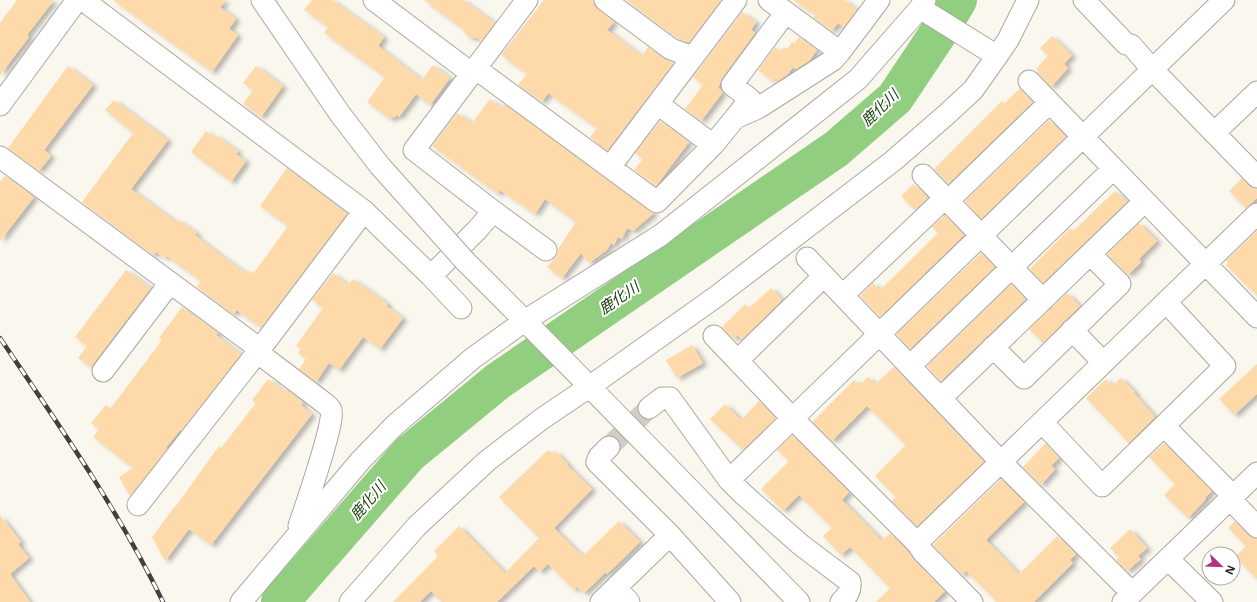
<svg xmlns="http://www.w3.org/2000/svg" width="1257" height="602" viewBox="0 0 1257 602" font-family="'Noto Sans','Noto Sans JP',sans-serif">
	<defs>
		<filter id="shadow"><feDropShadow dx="4.5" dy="2.5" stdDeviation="2" flood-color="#0004"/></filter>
	</defs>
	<rect width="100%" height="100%" fill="#faf7ee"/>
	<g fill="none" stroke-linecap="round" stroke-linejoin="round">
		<path stroke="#91ce80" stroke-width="38" d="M280 602 409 454 498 381 836 149 895 98 939 32 958 0"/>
	</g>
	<path fill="#fed9aa" filter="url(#shadow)" d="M17 0H54L27 35 29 37 0 75V23Z
		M113 0H226L220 7 236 19 229 29 238 35 212 72Z
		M312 0H332L384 37 378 46 422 80 433 65 450 78 430 105 416 94 399 117 397 115 394 118 393 117 390 119 367 102 385 77 324 33 328 27 304 10Z
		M424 0H463L495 23 481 41 478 38H471L465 34V31Z
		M544 0H593L594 5 598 9 614 22 607 30 642 56 648 47 664 59 674 63 607 151 590 137 597 128 548 93 542 102 518 85 527 74 501 55Z
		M626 0H721L689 43 677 38Z
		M793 0H844L857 10 844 27 838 23 832 31 813 17 815 15Z
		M742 12 756 22 751 30 755 33 722 78 718 88 723 92 701 121 685 109 703 85 693 77Z
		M1052 36 1072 55 1064 64 1068 68 1051 87 1037 72 1038 71 1036 69 1048 56 1040 48Z
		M799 37 817 50 809 61 796 69 793 67 787 75 775 83 758 70 775 47 780 52 784 47 787 49 792 42 795 43Z
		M68 66 93 85 44 150 51 156 39 171 8 148Z
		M256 66 283 86 261 117 243 104 253 90 243 83Z
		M1020 88 1033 102 948 184 934 169 1002 101 1004 104Z
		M490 99 502 108 504 104 654 213 633 231 627 228 622 239 618 237 614 245 611 243 607 250 589 263 581 253 562 278 547 267 556 257 558 252V249L576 222 545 199 535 214 500 190 498 194 432 146 457 113 472 123Z
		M114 100 168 140 131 189 176 222 178 220 197 233 195 235 222 256 246 273 248 270 253 274 288 226 260 206 287 168 347 214 261 328 237 310 233 314 197 287 201 281 175 262 167 256 165 258 156 252 153 255 82 202 133 133 105 110Z
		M1049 120 1066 137 981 219 965 201Z
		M660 121 689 142 656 186 634 170 643 159 635 153Z
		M206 131 213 137 215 135 238 151 236 154 246 161 231 182 191 152Z
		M5 176 34 197 0 241V182Z
		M1242 178 1249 186 1257 191V198L1246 208 1229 191Z
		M913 184 916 187 917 186 928 198 915 210 901 196Z
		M1115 191 1127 202 1043 283 1030 269 1070 228 1073 231Z
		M945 215 964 235 880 317 860 296 873 283 880 290 938 233 932 227Z
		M1139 223 1157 241 1139 259 1141 262 1128 275 1107 254Z
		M1257 231V296L1226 265 1228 263 1226 261Z
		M981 253 995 267 910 349 896 334Z
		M126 270 151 288 93 364 92 368 78 358 87 346 75 337Z
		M333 273 348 285 353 279 388 304 386 306 403 318 380 349 363 337 339 370 329 363 316 382 299 369 306 359 298 353 301 349 296 346 323 308 312 300Z
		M1011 284 1026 299 941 381 927 366Z
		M771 288 782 300 742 340 738 335 734 339 722 327 745 304 749 308Z
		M1067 293 1080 306 1043 343 1029 329Z
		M182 307 218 333 216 335 241 354 181 431 180 430 164 450 168 448 130 496 119 477 133 468 93 437 99 429 91 423 106 405 110 409 162 340 159 338Z
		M692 345 703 363 677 378 666 360Z
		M1257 364V394L1234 415 1219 399Z
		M894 367 984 462 917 526 892 501 896 497 875 476 906 445 867 406 832 441 812 422 854 380 859 385 868 377 875 384Z
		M1121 378 1135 392 1134 393 1155 417 1129 443 1086 398 1106 379 1112 386Z
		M268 379 284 391 286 389 303 402 301 405 312 414 211 545 189 529 165 561 152 537 175 506H176L219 446 221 448 256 403 252 400Z
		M759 401 776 418 743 450 710 419 725 404 741 420Z
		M792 435 849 492 842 500 882 541 890 533 945 591 934 602H876L890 588 850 547 841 555 823 536 832 528 799 495 783 511 761 489 789 461 777 450Z
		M1046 443 1059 458 1051 466 1055 469 1041 485 1023 467Z
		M1164 443 1212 491 1205 498 1206 499 1188 518 1164 495 1175 484 1149 457Z
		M548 450 553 454 555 451 568 464 567 465 592 489 554 528 578 552V551L583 556 619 521 640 542 607 574 606 572 584 593 577 587 574 590 548 564 540 572 534 566 497 602H442L431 591 420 602H393L438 556 434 551 459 526 505 573 539 538 499 497Z
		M1001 479 1024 502 986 540 1019 574 1057 536 1076 554 1070 560 1073 563 1034 602H997L966 571 962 575 933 545Z
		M0 515 21 542 18 544 29 558 10 574 30 602H0Z
		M1235 521 1248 535 1253 538 1257 539V579L1235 557 1246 546 1228 528Z
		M1130 529 1147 548 1138 556 1141 559 1127 571 1116 560 1119 557 1110 548Z"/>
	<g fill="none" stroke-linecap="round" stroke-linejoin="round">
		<path stroke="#d0cdc5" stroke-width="21" stroke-dasharray="21 10" stroke-linecap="butt" d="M609 447 649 408"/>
		<g stroke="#aba8a0" stroke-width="23">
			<path id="minor" d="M83 0 364 211 431 276 478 229 493 211 414 150 527 0
				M262 0 340 114 380 166
				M374 0 471 73
				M605 0 671 49 693 57
				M769 0 840 52
				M1084 0 1126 44 1131 45 1152 69 1257 177
				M920 8 997 56
				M475 68 657 202 713 145 735 118 758 108 833 60 840 52 879 0
				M1029 81 1257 317
				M0 105 77 0
				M666 110 713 145
				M735 118 750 99 732 85 786 12
				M1214 133 1257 92
				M0 157 260 349 364 211
				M610 167 736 0
				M923 175 1043 300
				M948 201 1049 103
				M493 211 546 250
				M807 258 1001 462 1132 593
				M465 261C578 373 688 488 799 602
				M431 276 461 308
				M843 295 945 198
				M1072 330 1103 362
				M714 336 792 418 917 543 923 552 972 602
				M993 347 1024 378 1120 284 1090 254
				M257 352 323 402C325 404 330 407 331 410 336 419 304 511 299 526
				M738 360 824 276
				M910 366 1113 169
				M103 371 170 283
				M941 398 1145 201
				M649 408 662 398H670L729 480 743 494 801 545 850 582C851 591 847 596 841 602
				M1042 422 1102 486 1225 366 1166 302
				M1164 426 1233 496
				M609 447 599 457 597 462 670 535 730 602
				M729 480 1224 0
				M1230 499 1257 527
				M138 505 260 349
				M917 543 1257 214
				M1168 559 1212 602
				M616 588 629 602
				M241 602 361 460 395 425 473 358 526 320 661 235 858 79 920 8 925 0
				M350 602 417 526 487 461 543 418 589 387 717 296 893 161 947 114 973 90 997 56 1008 40 1028 0
				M601 602 670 535
				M1123 602 1257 473"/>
		</g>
		<use href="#minor" stroke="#fff" stroke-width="21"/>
		<g stroke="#42403c" stroke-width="4.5">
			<path id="rail" d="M0 338C58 424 118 509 163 602"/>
		</g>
		<use href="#rail" stroke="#fff" stroke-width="3" stroke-dasharray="9" stroke-linecap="butt"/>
		<g stroke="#aba8a0" stroke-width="23" stroke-linecap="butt">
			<path id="minor-bridge" d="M380 166 465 261"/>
		</g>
		<use href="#minor-bridge" stroke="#fff" stroke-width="21"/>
	</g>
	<g text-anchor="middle" stroke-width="4" stroke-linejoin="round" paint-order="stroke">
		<g font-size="15" font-style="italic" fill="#1b420e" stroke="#fff">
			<text transform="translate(880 108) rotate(-44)" y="5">鹿化川</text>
			<text transform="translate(619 298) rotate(-34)" y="5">鹿化川</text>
			<text transform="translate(368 501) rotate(-49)" y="5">鹿化川</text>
		</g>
	</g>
	<g transform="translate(1221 566) rotate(113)"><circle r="19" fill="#ffffff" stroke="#a8a8a6"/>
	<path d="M0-3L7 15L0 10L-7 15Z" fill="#b13483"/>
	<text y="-6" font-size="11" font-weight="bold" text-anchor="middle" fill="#262521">N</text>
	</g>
</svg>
